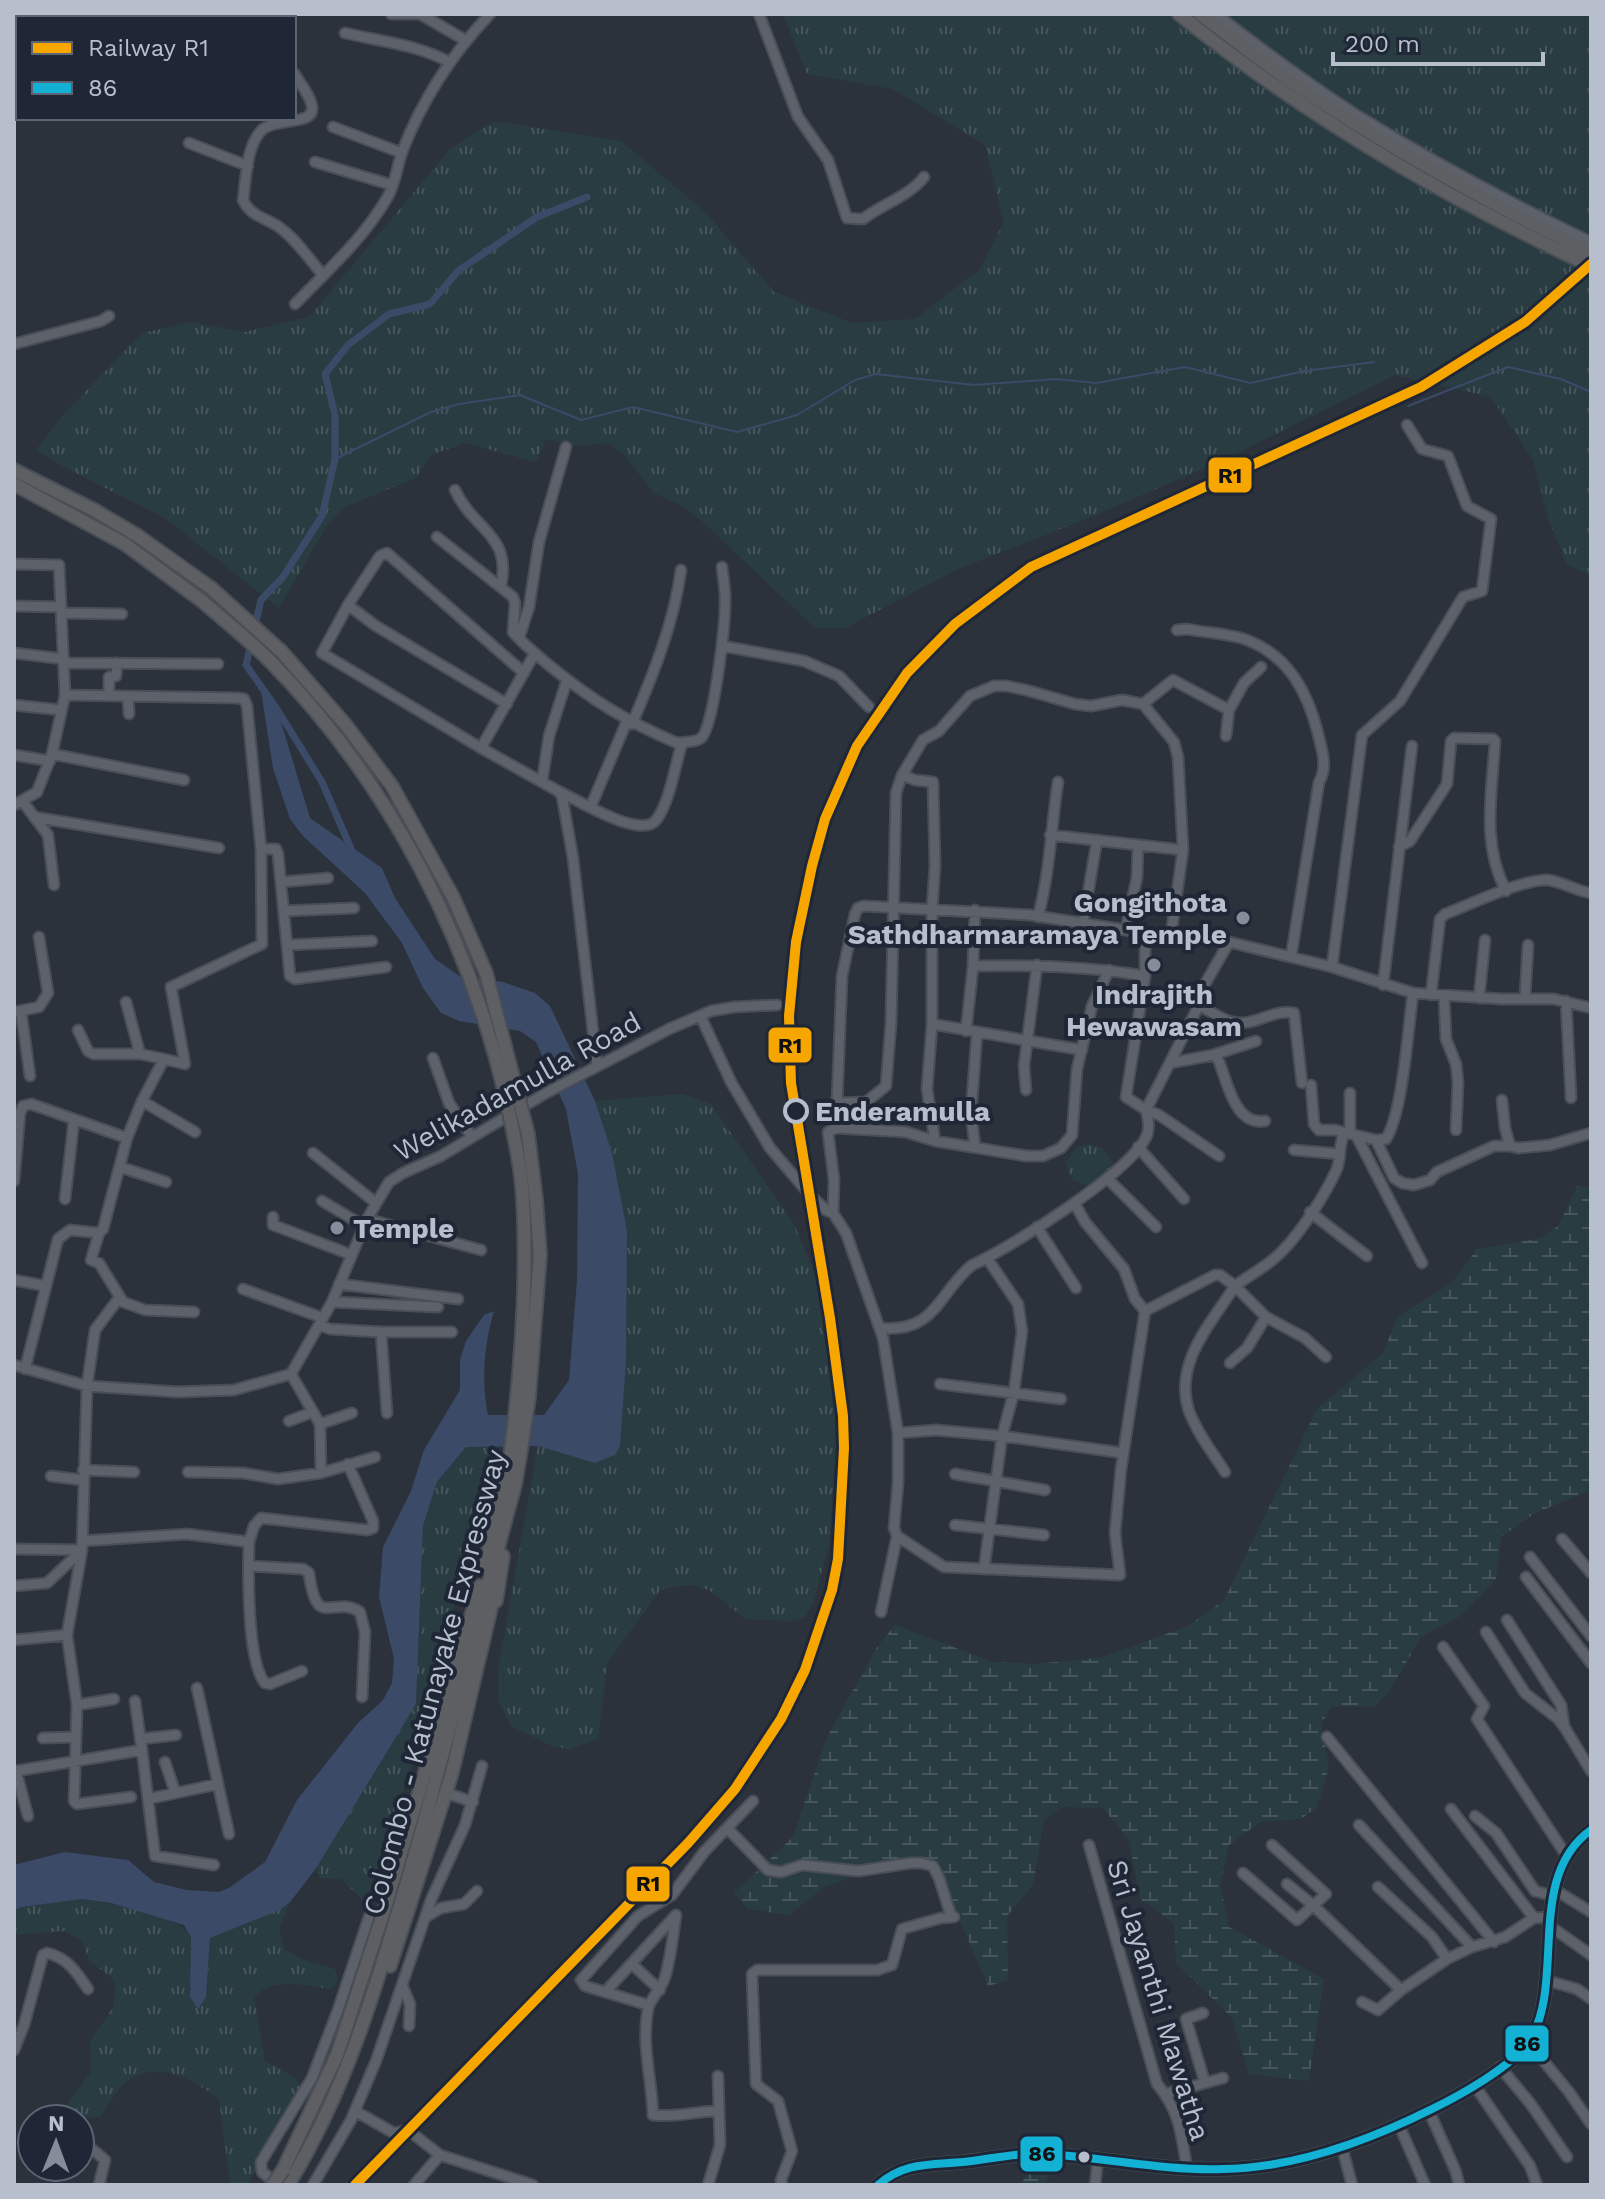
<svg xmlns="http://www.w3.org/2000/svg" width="1605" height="2199" viewBox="0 0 1605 2199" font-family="'Work Sans',sans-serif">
	<defs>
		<pattern id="grass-tufts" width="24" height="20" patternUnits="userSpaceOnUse" patternTransform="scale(2)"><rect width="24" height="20" fill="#293c42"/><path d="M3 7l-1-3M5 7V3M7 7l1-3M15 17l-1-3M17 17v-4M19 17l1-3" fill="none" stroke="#46565c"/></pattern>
		<pattern id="wetland-marsh" width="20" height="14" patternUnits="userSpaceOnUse" patternTransform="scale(2)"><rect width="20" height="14" fill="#293c42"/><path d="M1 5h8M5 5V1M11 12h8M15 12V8" fill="none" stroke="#46565c"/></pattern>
	</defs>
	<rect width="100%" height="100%" fill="#2c323c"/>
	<path fill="url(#grass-tufts)" d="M783 14H1591V575L1567 565 1549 521 1533 460 1491 397 1395 375 1219 462 1081 521 958 569 845 628H815L702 521 683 506 654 493 625 456 608 443 575 446 546 439 536 462 465 443 431 455 416 478 347 506 327 525 279 608 166 519 68 469 36 450 63 415 142 333 191 322 244 332 309 317 451 148 494 121 621 141 706 213 774 292 852 323 915 319 980 269 1004 222 985 145 893 89 807 74Z
		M682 1094 710 1103 794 1224 816 1276 838 1415 829 1545 813 1603 805 1617 790 1621 745 1619 709 1590 690 1585 661 1589 607 1663 598 1739 570 1749 552 1746 511 1726 498 1700V1669L538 1446 595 1463 612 1153 595 1101Z
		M1088 1144 1102 1148 1113 1162 1108 1174 1087 1185 1072 1180 1065 1160H1068L1077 1147Z
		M466 1447H492L430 1710 366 1903 341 1879 319 1878 317 1867 416 1704 423 1526 437 1482Z
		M82 1899C102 1901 180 1917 189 1934 195 1946 191 1982 190 1997L206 1996 210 1938 279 1910 291 1901 279 1928 284 1949 304 1960 335 1969 338 1980 332 1989C306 1986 274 1976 254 1997L265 2061 294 2077 301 2085 263 2148 249 2185H233L230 2182 219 2100C195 2079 156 2060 127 2081 116 2089 108 2106 100 2117H68L65 2107 91 2072 90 2041 113 2008 116 1987 112 1978 89 1960 82 1941 64 1931 14 1935V1911L21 1907Z"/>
	<path fill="url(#wetland-marsh)" d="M1577 1186 1591 1187V1490L1535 1513 1501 1537 1496 1579 1462 1615 1421 1637 1389 1692 1374 1707 1332 1706 1321 1724 1329 1767 1317 1807 1301 1819 1260 1822 1229 1845 1220 1885 1229 1927 1324 1979 1309 2081 1249 2074 1232 2018 1176 1963 1174 1923 1140 1899 1129 1840 1103 1808 1062 1807 1044 1820 1033 1885 1007 1916 1008 1980 988 1986 939 1872 921 1865 879 1868 824 1887 789 1915 748 1909 734 1893 793 1837 827 1737 877 1647 895 1625 993 1662 1037 1664 1103 1657 1188 1626 1224 1600 1317 1409 1383 1353 1398 1316 1452 1283 1477 1249 1541 1238 1558 1226Z
		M1058 2161 1044 2185H1020L1034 2164Z"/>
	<path fill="#3a4a67" d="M261 691 277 709 310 818 382 868 395 898 435 959 461 977 503 982 535 993 550 1006 595 1101 612 1153 627 1231 626 1361 620 1446 615 1455 595 1463 538 1446 466 1447 437 1482 423 1526 416 1704 317 1867 291 1901 280 1910 210 1938 206 1997 198 2009 190 1997 191 1937 184 1925 111 1903 82 1899 21 1907 14 1911V1865L65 1852 128 1860 154 1882 187 1890 219 1892 229 1888 265 1862 297 1800 358 1723 383 1700 392 1683 394 1659 379 1597 383 1547 411 1491 424 1450 460 1390V1360L466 1341 484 1315 494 1311C484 1344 481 1382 488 1415H544L569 1380 577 1280 578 1174 566 1109 536 1042 520 1031 459 1021 441 1013 423 988 402 943 365 893 303 836 290 819 273 768Z"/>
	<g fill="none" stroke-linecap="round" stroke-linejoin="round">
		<path stroke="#3a4a67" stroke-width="2" d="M1408 406 1508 367 1561 379 1591 392
			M335 459 431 412 459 404 520 395 581 420 633 407 737 432 797 415 855 380 876 374 974 385 1056 379 1096 383 1185 367 1250 383 1305 371 1374 362"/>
		<path stroke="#3a4a67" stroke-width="7" d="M352 851 322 782 277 709 246 665 261 600 283 577 322 516 335 459V415L325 374 348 345 389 314 430 304 458 271 537 217 587 197"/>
		<g stroke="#4a4e56" stroke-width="13">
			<path id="minor" d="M262 14 264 18
				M391 14H418
				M420 14 465 40
				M759 14 798 117 828 160 847 218 863 219C884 203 908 197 924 177
				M1216 14C1261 49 1307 83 1355 114 1431 161 1510 203 1591 242
				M345 33C383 42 415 44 449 62
				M294 73C299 82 311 96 312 107 315 127 273 116 260 132 246 149 246 180 243 200 250 216 266 218 279 227 296 239 309 259 323 275
				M14 81 18 70
				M333 127 402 153
				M189 143 248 166
				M315 162 392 185
				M295 304C327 271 364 238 387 198 395 185 397 167 402 152 422 100 452 54 490 14
				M14 344 101 321 109 316
				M455 490C473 530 512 534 501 586
				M437 537 513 597 515 603 513 632C524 645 537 655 550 666 593 701 626 721 677 743L681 747C674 770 670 800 657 819 642 841 578 800 560 792
				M14 564 59 565 65 695 52 754 37 792 14 805
				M348 605 376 626 507 704
				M14 606 61 607
				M61 613 122 614
				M1177 630 1187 629C1206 633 1229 633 1247 640 1289 656 1308 693 1318 734 1322 750 1328 767 1319 782L1291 957
				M519 638 529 607 539 542 566 447
				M722 646 804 661 839 676 869 707
				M14 653 64 659
				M64 663 218 664
				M524 673 387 553 380 556 348 605 322 653 481 748 558 791 562 796 573 858 597 1066
				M65 695 237 698 244 699 247 706 261 849 262 944 171 987 185 1064 164 1059 142 1101 127 1138
				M109 696V677L116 676 117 663
				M128 696 129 714
				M1143 704 1173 680 1229 710 1244 683 1261 667
				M14 705 61 710
				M632 724C653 675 674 623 681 570
				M1226 736 1229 710
				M677 743C684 742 697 742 701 738 714 728 725 624 725 604 726 591 723 579 722 567
				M481 748 535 653
				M52 754 184 780
				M14 755 50 761
				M902 775 915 780 933 782 935 866 932 910V1024L927 1089 935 1141
				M542 782 549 736 567 680
				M23 802 48 835 54 885
				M591 806 627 721
				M34 817 219 848
				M1050 835 1183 850
				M1399 847 1410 841 1447 784 1451 741 1454 738 1493 739 1495 741C1492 793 1481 843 1506 891
				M261 849H276L278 854 290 976 295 979 386 967
				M281 882 328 878
				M284 911 354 908
				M1038 917C1050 872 1051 827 1058 782
				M1083 923 1097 840
				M1126 929 1137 877 1138 846
				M1145 933V976L1126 1097 1146 1110 1159 1115 1219 1156
				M287 945 372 941
				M973 966 975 910
				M1332 967 1362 735 1400 701 1463 597 1482 591 1491 519 1467 506 1448 456 1422 449 1407 425
				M1383 985 1412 746
				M1431 995 1440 919 1445 914C1469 905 1525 878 1548 880 1563 882 1576 891 1591 893
				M1444 996 1446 1039 1456 1064 1458 1082 1456 1130
				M1479 998 1485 940
				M1525 998 1528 945
				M1566 1001 1571 1098
				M126 1002 140 1054
				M1199 1005C1212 1012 1227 1024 1242 1023 1260 1022 1277 1009 1294 1013L1302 1083
				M21 1011 30 1076
				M14 1012 39 1007 48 993 39 937
				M701 1017 731 1082 770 1148 810 1195 826 1210 833 1213 846 1233 883 1338 898 1433V1483L894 1528 897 1536 944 1567 1120 1575 1115 1533 1121 1469 1145 1311 1215 1275H1220L1235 1286C1211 1323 1173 1364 1189 1411 1197 1433 1213 1453 1225 1472
				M932 1024 1082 1050
				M78 1030 88 1051 93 1054H140L164 1059
				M966 1031 973 966C1031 965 1088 966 1145 976
				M1213 1055 1218 1059C1227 1080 1234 1126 1265 1121
				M433 1058 449 1103 472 1137
				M1170 1063 1213 1055 1256 1041
				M1311 1085 1314 1124 1319 1130H1335L1376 1140 1394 1178 1402 1183 1414 1185 1430 1180 1437 1172 1494 1146H1510L1518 1148 1550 1145 1591 1133
				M1026 1090 1024 1066 1037 965
				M1502 1100 1505 1128 1510 1146
				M142 1101 195 1132
				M838 1103 866 1102 886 1086 891 1023 896 793 902 775 923 740 939 731 970 696 994 686H1006L1026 690 1075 704 1091 706 1122 700 1143 704 1174 742 1178 757 1183 850 1171 935
				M836 1128 906 1132 935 1141 1026 1156H1043L1061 1148 1072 1135 1077 1069 1092 1006 1109 970
				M1350 1134V1093
				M1357 1137 1422 1263
				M1376 1140 1386 1139C1403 1112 1408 1028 1413 993
				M975 1147 971 1113 977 1033
				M1138 1147 1184 1199
				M1294 1150 1340 1154
				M313 1153 376 1203
				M120 1167 166 1182
				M1107 1178 1156 1227
				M14 1181 20 1113 23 1106 31 1104 127 1138 103 1229 99 1233 70 1230 58 1239 25 1369
				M65 1199 74 1120
				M322 1201 364 1226
				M1075 1204 1085 1222 1124 1269 1135 1299 1145 1311
				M1310 1212 1367 1256
				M833 1213 834 1180 828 1132 836 1128 842 976 855 914 858 908 864 906 1030 915 1145 933 1229 942 1332 967 1413 993 1502 999H1554L1591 1008
				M273 1217V1225L352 1255
				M367 1219 481 1250
				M1037 1227 1076 1288
				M99 1233 91 1260 99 1263 123 1302 145 1310 194 1312
				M14 1280 46 1286
				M339 1284 458 1299
				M243 1289 323 1318
				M119 1298 95 1330 87 1386 82 1550 67 1635 77 1705 74 1801 77 1804 131 1797
				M332 1302 438 1307
				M319 1325 330 1329 381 1332 387 1413
				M881 1328C936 1333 938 1293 972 1265 1010 1248 1133 1171 1147 1135 1150 1126 1148 1119 1146 1110L1199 1005 1205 984 1229 942
				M381 1332H452
				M1326 1357 1305 1338 1266 1317 1235 1286C1247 1277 1260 1270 1271 1261 1294 1244 1324 1197 1336 1171 1342 1159 1338 1146 1344 1134
				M1230 1363 1247 1348 1266 1317
				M14 1365 87 1386 178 1392 234 1390 291 1374 332 1302 367 1219 389 1182 403 1173 441 1156 546 1093 669 1029 711 1011 734 1007 777 1005
				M291 1374 320 1424 321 1473
				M940 1384 1061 1399
				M289 1421 313 1412
				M320 1424 352 1413
				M898 1433 936 1430 1002 1436 1123 1453
				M83 1470 134 1472
				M188 1472 243 1473 278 1479 321 1473 375 1457
				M955 1474 1045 1490
				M51 1476 82 1480
				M955 1525 1044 1535
				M1562 1539 1591 1573
				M83 1541 187 1534 249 1542
				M14 1549 82 1550
				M1530 1557 1591 1636
				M249 1566 303 1569 309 1573C317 1632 332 1594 360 1612L365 1632 362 1697
				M984 1569 1002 1436 1014 1392 1022 1331 1018 1304 987 1258
				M1526 1577 1591 1663
				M14 1586 47 1583 82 1550
				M881 1612 897 1536
				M1507 1620 1561 1705 1564 1725
				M1486 1632 1525 1693 1558 1719 1565 1728 1591 1771
				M14 1640 67 1635
				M1443 1647 1484 1706 1477 1719 1566 1855
				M302 1671 270 1684 265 1683C247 1662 248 1572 249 1542L254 1526 261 1518 367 1530 373 1528V1521L348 1464
				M197 1688 229 1834
				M135 1701 142 1750
				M77 1705 114 1699
				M1327 1737 1494 1942
				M43 1738 75 1737
				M140 1739 176 1735
				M165 1762 175 1792
				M452 1795 473 1802
				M148 1799 218 1784
				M753 1801 727 1828 768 1870 781 1872 802 1865 858 1871 911 1863H921L933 1866 939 1878 951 1916
				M1451 1809 1534 1918
				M28 1816 16 1771 142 1750 155 1856 214 1865
				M1475 1816 1496 1833 1535 1891 1553 1896
				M1359 1825 1472 1947
				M1089 1845 1157 2084C1180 2111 1181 2134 1187 2168
				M1243 1873 1297 1920 1326 1894 1272 1845
				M1287 1884 1314 1906 1401 1990
				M1378 1887 1432 1937 1447 1959
				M1555 1890 1591 1912
				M426 1917 441 1908 464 1904 477 1891
				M1550 1926 1591 1955
				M632 1964 660 1990
				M1545 1980 1577 1989 1591 1999
				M402 1985 410 2004 409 2026
				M607 1990 676 1915C673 1935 671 1957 665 1977 662 1989 650 1998 648 2009 641 2044 652 2080 653 2115 675 2118 696 2111 719 2111
				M1362 2002 1378 2010 1401 1990 1447 1959 1472 1947 1505 1937 1534 1918 1551 1917
				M648 2005 585 1986 581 1980 638 1916 672 1895 704 1852 727 1828
				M1203 2013 1186 2019 1205 2083
				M1529 2043 1569 2092 1591 2124
				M14 2050 24 2025 43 1955 47 1953C68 1958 76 1972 88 1989
				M1500 2067 1530 2103 1567 2157
				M1475 2086 1530 2166 1537 2185
				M1165 2094 1223 2078
				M355 2111 394 2133 408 2130 440 2155 533 2185
				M1429 2111 1456 2172 1459 2185
				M1399 2125 1425 2185
				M80 2139 105 2160 99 2185
				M1342 2147 1352 2185
				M279 2185 262 2172 261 2162 312 2078 338 2010 369 1917
				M313 2185 351 2120 376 2061 431 1900 465 1825 482 1766
				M414 2185 440 2155
				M708 2185 720 2145 718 2076
				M782 2185 781 2180 792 2151 778 2101 756 2084 752 1974 757 1970H877L892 1965 902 1929 941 1918 954 1917
				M1095 2185 1098 2159"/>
		</g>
		<g stroke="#4a4f58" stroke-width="15">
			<path id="major" d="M878 2185C904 2162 930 2165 963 2162 991 2159 1020 2152 1048 2154 1106 2158 1165 2171 1223 2169 1295 2168 1368 2141 1432 2109 1459 2096 1515 2065 1530 2040 1566 1981 1525 1877 1591 1830"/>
		</g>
		<g stroke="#494e57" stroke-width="16">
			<path id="highway" d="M1179 14C1304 115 1446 198 1591 266
				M1200 14C1242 46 1284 79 1329 107 1413 161 1501 209 1591 253
				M14 470 94 510 138 536 211 588
				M14 484 125 544 202 601
				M484 1568 510 1458
				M496 1601 503 1556
				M390 1966 452 1773 494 1595
				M283 2170 337 2055 384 1911 480 1586
				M288 2185C346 2091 376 1987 407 1882 445 1750 479 1617 515 1485L520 1456"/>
		</g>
		<use href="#minor" stroke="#5d6169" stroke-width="9"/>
		<use href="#major" stroke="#5f636a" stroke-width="11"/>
		<use href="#highway" stroke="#5d5f63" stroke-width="12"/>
		<g stroke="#494e57" stroke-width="16" stroke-linecap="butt">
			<path id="highway-bridge" d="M211 588 282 652 345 724 392 786 453 897 486 973 528 1134 536 1199 540 1255 529 1397 520 1456
				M202 601C225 621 249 640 270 661 389 782 470 939 507 1103 514 1135 521 1166 523 1199 528 1285 521 1372 510 1458
				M273 2185 283 2170"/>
		</g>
		<use href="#highway-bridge" stroke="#5d5f63" stroke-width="12"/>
		<g stroke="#1f2737" stroke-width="14">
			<path id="bus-1" d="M878 2185C904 2162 930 2165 963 2162 991 2159 1020 2152 1048 2154 1106 2158 1165 2171 1223 2169 1295 2168 1368 2141 1432 2109 1459 2096 1515 2065 1530 2040 1566 1981 1525 1877 1591 1830"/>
		</g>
		<use href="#bus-1" stroke="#13b2d5" stroke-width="8"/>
		<g stroke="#1f2737" stroke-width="16">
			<path id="rail-1" d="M355 2185 689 1842 735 1789 781 1719 805 1670 832 1590 838 1559 844 1448 843 1416 830 1318 791 1083 789 1016 796 942 812 866 825 819 857 746 907 673 955 624 1031 567 1421 387 1525 322 1591 264"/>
		</g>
		<use href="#rail-1" stroke="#f7a600" stroke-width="10"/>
	</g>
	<g fill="#868d9a" stroke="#1f2737" stroke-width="3">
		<circle cx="1243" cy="918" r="8"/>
		<circle cx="1154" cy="965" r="8"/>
		<circle cx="337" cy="1228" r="8"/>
	</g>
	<circle fill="#1f2737" stroke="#b7becc" stroke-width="4" cx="796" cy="1111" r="11"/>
	<circle fill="#b7becc" stroke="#1f2737" stroke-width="3" cx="1084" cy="2157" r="7"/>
	<g text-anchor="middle" stroke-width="8" stroke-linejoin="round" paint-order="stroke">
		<g font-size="28" font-weight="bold" fill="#b7becc" stroke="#1f2737" text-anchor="end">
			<text x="1227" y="912">Gongithota<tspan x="1227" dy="32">Sathdharmaramaya Temple</tspan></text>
			<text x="1154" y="1004" text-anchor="middle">Indrajith<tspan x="1154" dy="32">Hewawasam</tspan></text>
			<text x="353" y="1238" text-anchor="start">Temple</text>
		</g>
		<g font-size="28" fill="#b7becc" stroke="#1f2737">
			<text transform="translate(517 1086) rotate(-29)" y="10">Welikadamulla Road</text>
			<text transform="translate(434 1682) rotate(-75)" y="10">Colombo - Katunayake Expressway</text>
			<text transform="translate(1159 2000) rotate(73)" y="10">Sri Jayanthi Mawatha</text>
		</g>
		<g font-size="28" font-weight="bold" fill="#b7becc" stroke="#1f2737" text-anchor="start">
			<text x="815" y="1121">Enderamulla</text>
		</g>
	</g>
	<g stroke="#1f2737" stroke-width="3">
		<rect x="1207" y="456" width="46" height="38" rx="8" fill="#f7a600"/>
		<rect x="767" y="1026" width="46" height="38" rx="8" fill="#f7a600"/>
		<rect x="625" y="1865" width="46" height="38" rx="8" fill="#f7a600"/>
		<rect x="1504" y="2024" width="46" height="39" rx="8" fill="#13b2d5"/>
		<rect x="1019" y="2135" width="45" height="38" rx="8" fill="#13b2d5"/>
	</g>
	<g font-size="22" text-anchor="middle" font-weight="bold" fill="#111">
		<text x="1230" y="483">R1</text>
		<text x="790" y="1053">R1</text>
		<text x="648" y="1891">R1</text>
		<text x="1527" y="2051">86</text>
		<text x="1042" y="2161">86</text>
	</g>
	<rect width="1605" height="2199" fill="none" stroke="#b7becc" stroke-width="32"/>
	<rect x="16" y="16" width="280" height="104" fill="#1f2737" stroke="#5c6373" stroke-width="2"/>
	<rect x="32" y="42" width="40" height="12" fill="#f7a600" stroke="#5c6373" stroke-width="2"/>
	<text x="88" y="56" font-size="24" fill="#b7becc">Railway R1</text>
	<rect x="32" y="82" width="40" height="12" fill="#13b2d5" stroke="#5c6373" stroke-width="2"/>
	<text x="88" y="96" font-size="24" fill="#b7becc">86</text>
	<g transform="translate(56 2143) rotate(1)"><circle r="38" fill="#1f2737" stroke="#5c6373" stroke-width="2"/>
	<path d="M0-6L14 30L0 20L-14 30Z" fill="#868d9a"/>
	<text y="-12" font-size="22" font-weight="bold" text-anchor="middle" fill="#b7becc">N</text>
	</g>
	<path d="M1333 52v12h210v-12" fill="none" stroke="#b7becc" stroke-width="4"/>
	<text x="1345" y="52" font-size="24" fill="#b7becc" stroke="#1f2737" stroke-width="6" paint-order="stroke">200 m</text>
</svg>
